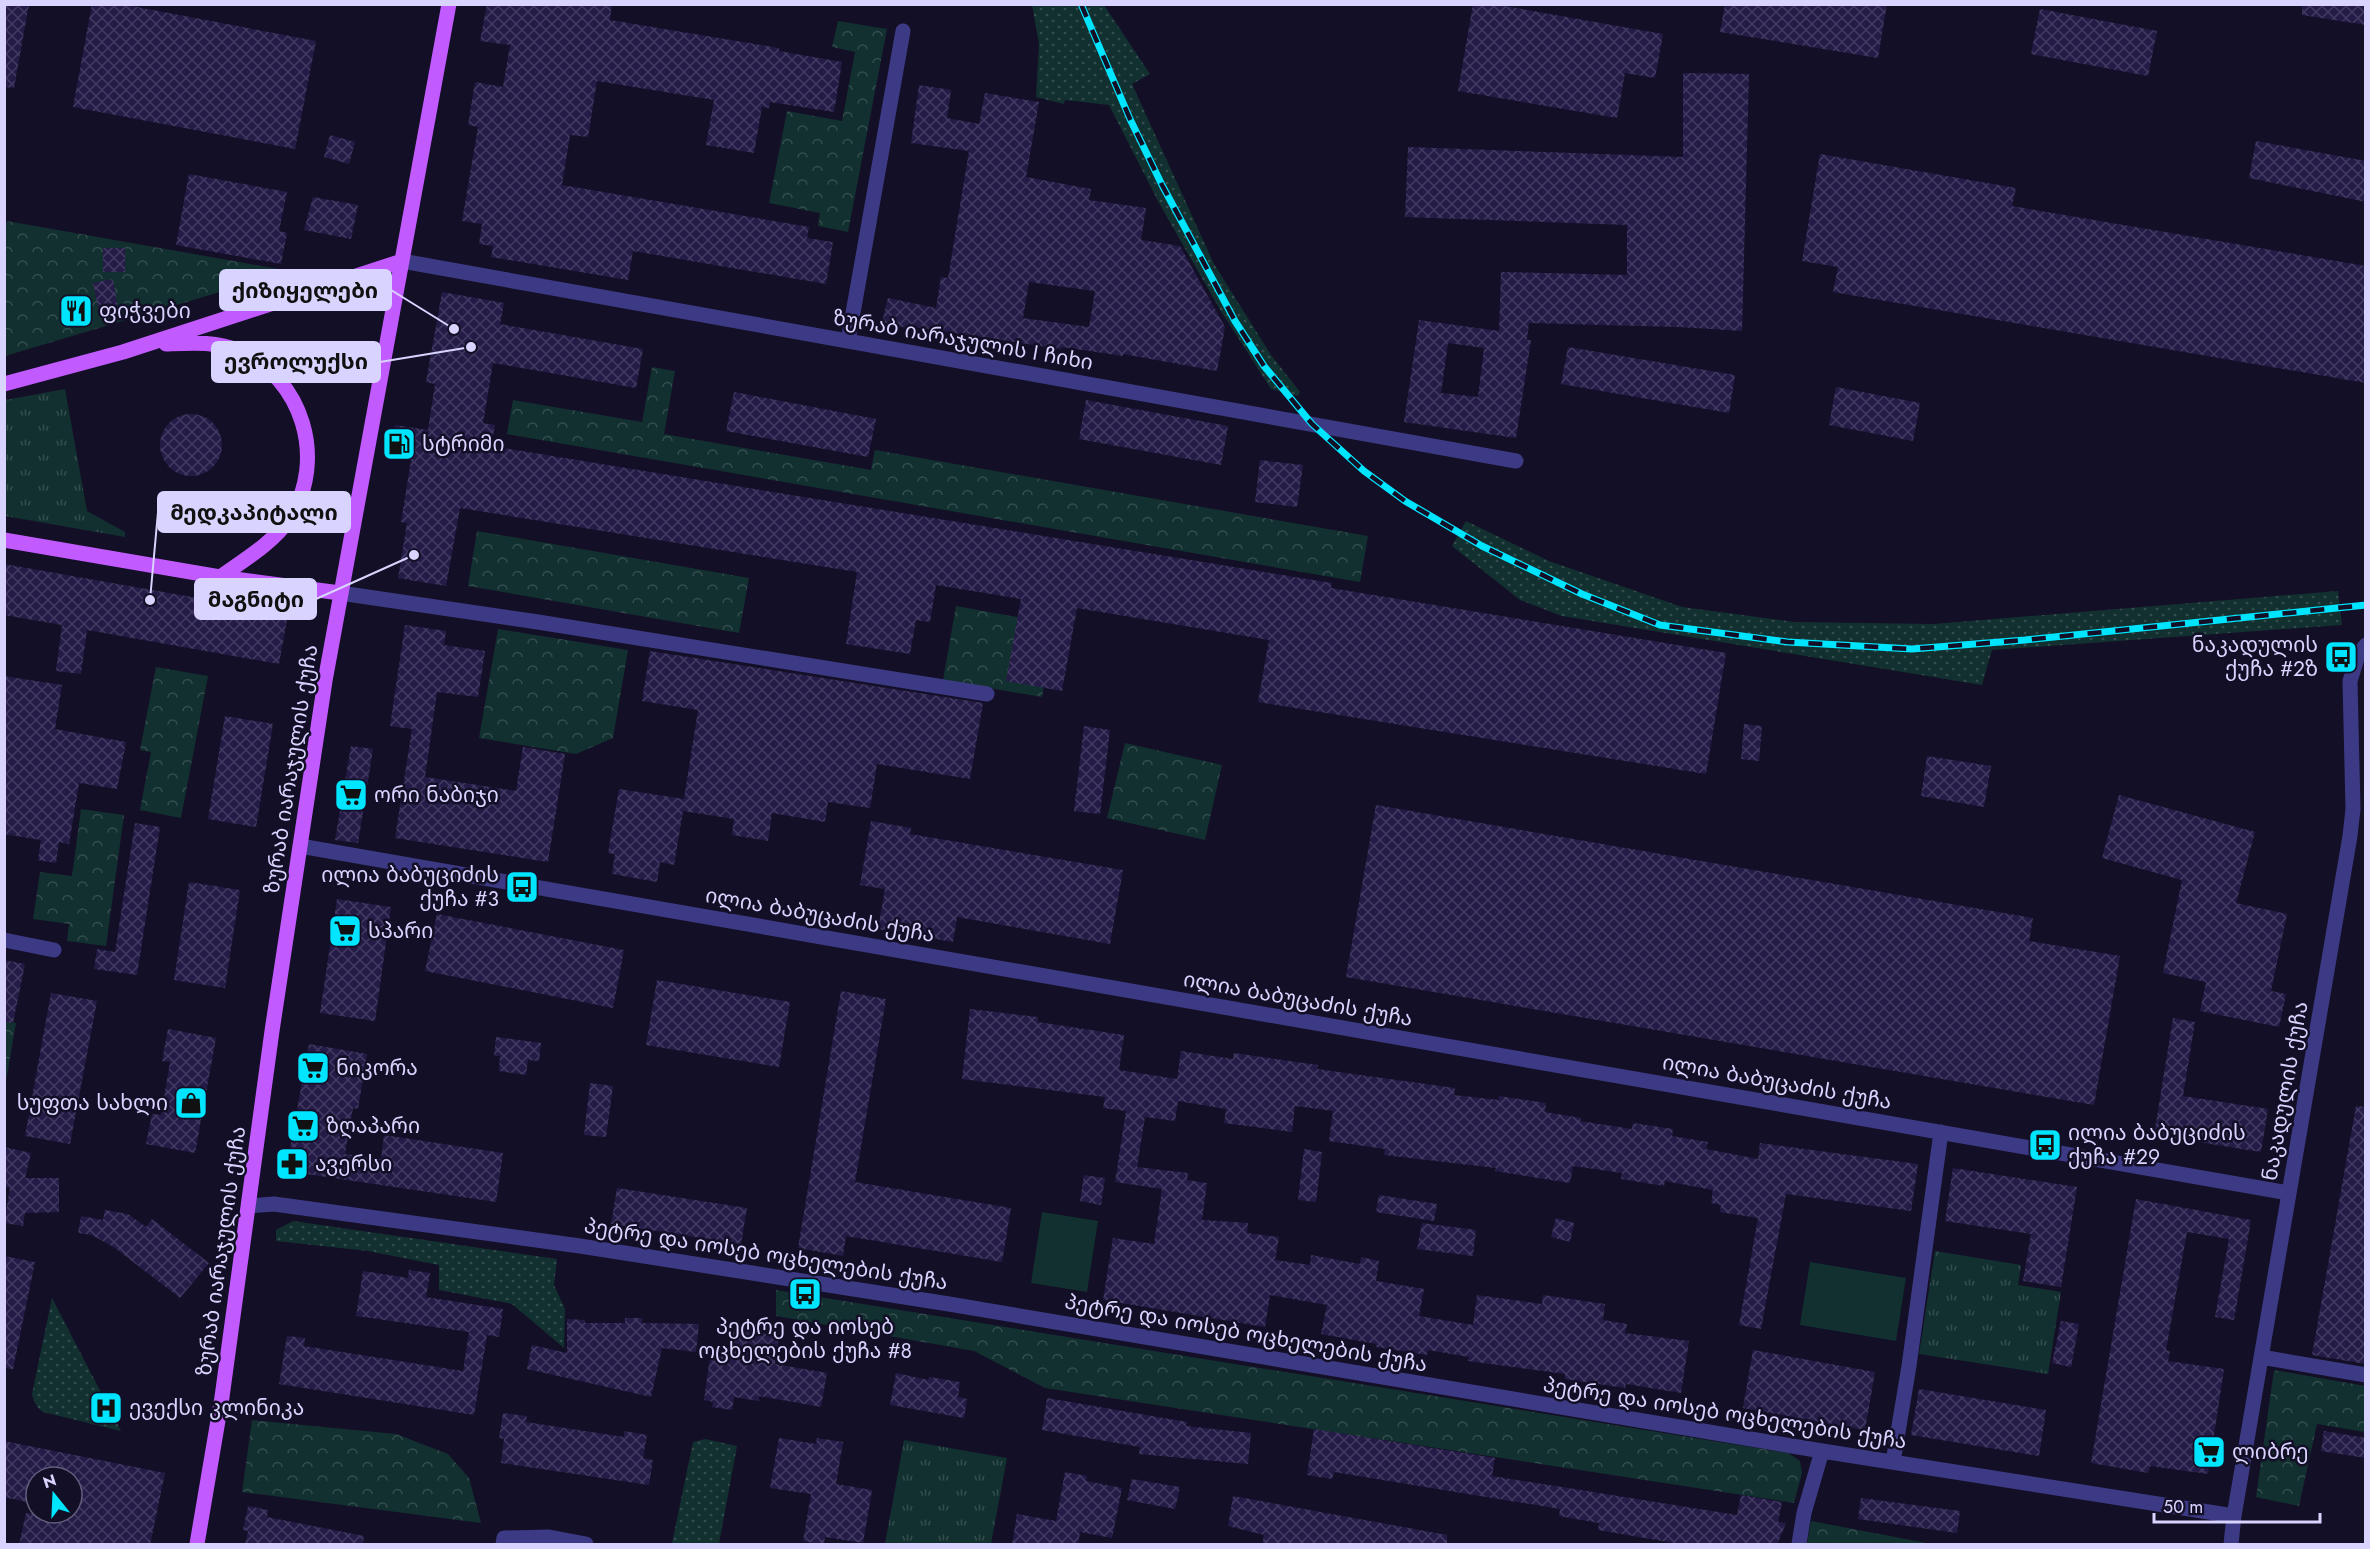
<svg xmlns="http://www.w3.org/2000/svg" width="2370" height="1549" viewBox="0 0 2370 1549" font-family="Jost,'Noto Sans Georgian',sans-serif">
	<defs>
		<pattern id="grass-dots" width="8" height="8" patternUnits="userSpaceOnUse" patternTransform="scale(1.5)"><rect width="8" height="8" fill="#12302f"/><path d="M2 2h.1M6 6h.1" fill="none" stroke="#344d4e" stroke-width="1.8" stroke-linecap="round"/></pattern>
		<pattern id="forest-crowns" width="20" height="18" patternUnits="userSpaceOnUse" patternTransform="scale(1.5)"><rect width="20" height="18" fill="#12302f"/><path d="M2 6a3 3 0 1 1 6 0M12 15a3 3 0 1 1 6 0" fill="none" stroke="#344d4e"/></pattern>
		<pattern id="park-tufts" width="24" height="20" patternUnits="userSpaceOnUse" patternTransform="scale(1.5)"><rect width="24" height="20" fill="#12302f"/><path d="M3 7l-1-3M5 7V3M7 7l1-3M15 17l-1-3M17 17v-4M19 17l1-3" fill="none" stroke="#344d4e"/></pattern>
		<pattern id="building-cross-hatch" width="8" height="8" patternUnits="userSpaceOnUse" patternTransform="scale(1.5)"><rect width="8" height="8" fill="#241b47"/><path d="M0 0l8 8M0 8l8-8" fill="none" stroke="#433b63"/></pattern>
	</defs>
	<rect width="100%" height="100%" fill="#130f26"/>
	<path fill="url(#grass-dots)" d="M1032 5H1104L1150 74 1132 84 1214 264 1271 355 1300 392 1298 396 1271 389 1219 308 1159 203 1109 105 1065 100 1064 104 1036 97 1039 44Z
		M1466 521 1549 561 1682 607 1795 622 1933 624 2338 591 2342 625 1992 650 1982 685 1562 616 1520 600 1452 546Z
		M293 1221 557 1259 554 1285 565 1309 564 1348 512 1304 439 1290V1265L368 1251 276 1241V1230Z
		M52 1298 121 1431 43 1412C37 1408 34 1402 32 1394Z
		M705 1439 737 1446 719 1544 672 1543 693 1442Z"/>
	<path fill="url(#forest-crowns)" d="M838 21 887 29 848 232 818 226 820 213 769 203 787 111 842 121 855 52 832 47Z
		M7 221 290 271 5 356 4 236Z
		M652 367 675 371 664 434 871 470 875 450 1368 536 1360 582 507 434 513 400 642 422Z
		M477 531 749 578 739 633 468 586Z
		M956 606 1055 624 1042 697 943 680Z
		M498 629 628 650 613 738 576 754 479 738Z
		M156 667 208 676 181 818 140 810 151 752 140 750Z
		M1125 743 1222 765 1205 840 1107 818Z
		M81 809 124 815 106 946 67 941 69 924 33 919 40 872 72 876Z
		M5 1021 16 1023 5 1087Z
		M776 1290 1788 1453 1800 1461 1802 1473 1794 1503 1045 1388 974 1351 776 1316Z
		M2274 1370 2365 1386V1432L2317 1424 2299 1506 2256 1497Z
		M252 1420 396 1434 448 1454 469 1478 481 1523 242 1492Z
		M1811 1521 1932 1544H1807Z"/>
	<path fill="url(#park-tufts)" d="M65 389 87 511 125 532V537L5 516V400Z
		M1935 1251 2021 1265 2018 1285 2061 1292 2048 1374 1919 1354Z
		M904 1440 1007 1458 991 1544H885Z"/>
	<path fill="#12302f" d="M1042 1212 1098 1221 1087 1292 1031 1283Z
		M1810 1262 1906 1278 1896 1341 1800 1325Z"/>
	<path fill="url(#building-cross-hatch)" fill-rule="evenodd" d="M4 4H29L14 88 4 87Z
		M92 4H121L316 41 295 149 73 107Z
		M487 4H612L610 20 779 48V51L842 62 834 112 770 102 769 108 762 107 754 153 706 145 714 100 597 81 588 137 570 135 562 185 809 227 807 238 833 242 826 284 633 251 628 280 491 257 493 246 479 244 482 224 462 221 478 127 468 125 475 82 503 87 510 45 480 41Z
		M1473 4H1493L1663 34 1655 78 1625 73 1617 118 1458 91Z
		M1725 4H1887L1878 58 1720 32Z
		M2302 4H2366V25L2302 15Z
		M2040 9 2157 31 2148 76 2031 54Z
		M1683 73 1749 74 1742 331 1679 327 1529 323 1527 340H1531L1516 438 1404 422 1419 320 1499 331 1501 272 1627 275V225L1405 217 1408 147 1683 157ZM1448 343 1484 348 1478 397 1441 393Z
		M919 85 951 90 947 118 979 124 985 93 1039 102 1026 177 1091 189 1089 200 1146 208 1141 240 1180 246 1225 327 1217 371 1123 354V356L1062 347 1061 349 908 326 907 328 882 322 888 298 936 308 941 277 948 278 969 151 911 143ZM1029 282 1095 291 1089 327 1023 318Z
		M330 135 355 142 349 164 324 157Z
		M2256 141 2366 161V202L2249 178Z
		M1820 154 2016 188 2012 206 2366 266V383L1833 292 1838 267 1802 261Z
		M189 174 287 192 279 231 287 233 281 264 176 245Z
		M313 197 358 205 351 239 304 230Z
		M103 248H125V272H103Z
		M113 279 118 308 99 312 93 283Z
		M442 292 504 303 500 324 643 349 636 388 493 363 483 423 495 425 491 446 1332 583 1331 588 1726 653 1706 774 1258 702 1269 640 1077 608 1062 691 1006 681 1021 599 936 585 930 622 916 620 910 654 846 644 857 572 460 508 446 586 398 578 407 523 401 522 411 460 390 457 395 425 428 430 435 384 426 382Z
		M1568 347 1735 375 1729 413 1561 384Z
		M1836 387 1920 403 1913 441 1829 425Z
		M734 392 876 419 868 457 726 431Z
		M1086 400 1228 426 1221 465 1079 439Z
		M160 445a31 31 0 1 1 62 0a31 31 0 1 1-62 0Z
		M1260 460 1303 465 1297 507 1255 502Z
		M4 564 288 614 279 664 87 630 81 674 56 671 62 625 4 615Z
		M405 625 446 631 444 645 485 651 478 697 437 692 425 777 516 791 523 747 565 754 548 862 395 838 412 729 390 726Z
		M650 651 983 703 970 779 877 764 870 808 828 802 825 822 772 813 768 841 732 835 734 819 683 811 674 865 660 862 657 882 612 874 615 854 608 853 619 789 684 799 698 710 642 701Z
		M4 676 62 685 55 729 126 742 117 789 79 783 69 844 59 842 56 863 38 860 41 840 4 834Z
		M225 716 273 724 256 827 208 819Z
		M1744 724 1762 726 1759 761 1741 759Z
		M1084 726 1110 730 1100 814 1074 811Z
		M351 746 373 749 358 843 335 840Z
		M1927 756 1991 766 1984 807 1921 796Z
		M2119 795 2255 832 2236 903 2287 914 2271 991 2286 994 2279 1027 2200 1011 2206 982 2163 973 2182 880 2102 858Z
		M1376 805 2033 918 2029 941 2120 956 2094 1105 1346 977Z
		M871 821 911 828 910 834 1123 870 1110 944 957 917 953 942 878 929 885 889 860 885Z
		M135 823 160 827 137 975 94 969 97 949 115 952Z
		M189 882 240 890 225 988 174 980Z
		M337 899 391 907 375 1021 320 1013Z
		M437 914 624 950 613 1008 425 971Z
		M4 960 25 964 13 1023 4 1022Z
		M657 980 790 1002 779 1067 646 1045Z
		M841 991 886 999 855 1182 1011 1208 1002 1262 846 1236 843 1256 798 1248Z
		M51 993 97 1001 70 1144 25 1136Z
		M970 1009 1038 1017V1022L1124 1035 1119 1070 1177 1079 1181 1051 1233 1059 1234 1053 1318 1065 1317 1069 1455 1088 1454 1095 1499 1100V1096L1546 1103 1545 1112 1581 1118 1580 1121 1632 1129 1633 1123 1673 1129 1672 1136 1708 1142 1706 1149 1758 1159 1760 1143 1918 1164 1911 1211 1786 1194 1761 1329 1739 1325 1758 1218 1720 1212 1721 1205 1711 1203 1713 1190 1665 1181 1664 1186 1621 1179 1622 1173 1573 1166 1570 1183 1495 1171 1496 1168 1384 1155 1385 1149 1329 1141 1333 1111 1295 1106 1292 1132 1224 1123 1226 1109 1178 1101 1175 1121 1145 1117 1137 1167 1188 1173 1187 1180 1207 1183 1202 1220 1248 1223 1247 1233 1279 1237 1275 1260 1310 1265 1311 1255 1360 1264 1361 1257 1379 1261 1376 1281 1424 1289 1419 1316 1473 1325 1477 1295 1542 1304 1543 1295 1605 1304 1603 1320 1627 1324 1625 1333 1689 1341 1681 1393 1626 1384 1625 1388 1565 1379V1374L1468 1361 1469 1357 1428 1350 1427 1355 1376 1347V1344L1321 1334 1327 1305 1270 1295 1265 1327 1103 1300 1113 1238 1154 1244 1162 1189 1115 1182 1126 1111 1103 1108 1105 1097 962 1079Z
		M2173 1018 2195 1022 2183 1096 2268 1109 2261 1152 2154 1135Z
		M168 1029 216 1038 195 1153 146 1144 152 1114 161 1115 170 1062 162 1061Z
		M496 1037 541 1043 539 1061 528 1060 526 1075 499 1071 500 1056H494Z
		M309 1044 367 1054 358 1109 353 1108 345 1154 381 1159 384 1135 503 1153 496 1202 286 1171Z
		M590 1083 613 1086 606 1137 584 1135Z
		M2356 1106 2366 1107V1364L2312 1355Z
		M4 1147 31 1153 25 1178H59V1212L25 1213 23 1226 4 1223 10 1188 4 1186Z
		M1304 1149 1322 1152 1316 1202 1298 1200Z
		M1953 1168 2077 1187 2061 1287 2023 1281 2031 1234 1945 1221Z
		M1084 1175 1105 1178 1101 1205 1080 1201Z
		M617 1188 747 1208 741 1244 611 1224Z
		M1379 1195 1437 1204 1434 1221 1376 1212Z
		M2136 1199 2251 1220 2234 1320 2215 1317 2229 1239 2187 1232 2166 1350 2170 1351 2168 1361 2224 1369 2208 1474 2150 1466 2148 1473 2091 1463Z
		M105 1210 128 1214 146 1227 152 1219 209 1263 180 1298 115 1248 92 1235 78 1233 81 1216 103 1220Z
		M1556 1218 1574 1223 1570 1242 1551 1237Z
		M1422 1223 1476 1230 1473 1256 1417 1249Z
		M4 1256 35 1262 13 1369 4 1368Z
		M409 1270 430 1273 426 1297 503 1309 499 1337 487 1335 474 1415 279 1384 287 1336 305 1338 304 1346 463 1371 469 1332 356 1316 363 1271 408 1278Z
		M625 1318H642V1323L699 1324 696 1352 662 1348 651 1397 527 1369 532 1345 567 1353V1319L585 1320V1323H625Z
		M2061 1321 2079 1324 2071 1367 2052 1363Z
		M734 1329 779 1336 775 1364 827 1373 821 1407 759 1396V1401L734 1397 732 1410 712 1407 713 1402 704 1400 711 1350 730 1353Z
		M1753 1350 1875 1372 1865 1430 1743 1408Z
		M896 1373 928 1380 929 1377 960 1382 958 1397 967 1399 964 1418 890 1405Z
		M1919 1389 2046 1410 2039 1456 1911 1435Z
		M1047 1398 1187 1422 1186 1426 1251 1433 1248 1464 1139 1454 1140 1447 1042 1430Z
		M503 1413 527 1416 526 1422 624 1437V1431L647 1435 643 1458 653 1460 649 1485 501 1463 504 1439 499 1438Z
		M1314 1429 1495 1458 1492 1476 1737 1515 1741 1495 1782 1502 1778 1522 1786 1523 1777 1545H1686L1598 1530 1599 1523 1559 1516 1560 1509 1334 1472 1332 1479 1307 1475Z
		M2324 1431 2366 1438V1458L2321 1451Z
		M779 1438 816 1444 817 1438 843 1442 836 1484 872 1490 863 1543 825 1537 824 1545 803 1541 811 1494 770 1488Z
		M4 1441 165 1473 150 1545H19L26 1513H72V1477H36V1504L4 1497Z
		M1065 1472 1087 1476 1086 1481 1122 1488 1112 1538 1080 1532 1078 1545H1012L1017 1514 1056 1521Z
		M1132 1479 1180 1487 1175 1509 1127 1500Z
		M1233 1496 1447 1535V1545H1262L1264 1535 1228 1526Z
		M1861 1498 1960 1511 1957 1533 1858 1519Z
		M248 1506 268 1510 267 1517 364 1536 363 1545H245L248 1531 243 1530Z"/>
	<g fill="none" stroke-linecap="round" stroke-linejoin="round">
		<path stroke="#3d3a85" stroke-width="15" d="M402 261 1516 461
			M848 341 903 31
			M340 593 538 622 987 694
			M300 846 2289 1193
			M4 940 54 950
			M249 1206 274 1204 580 1246 949 1304 1822 1451 2234 1516
			M2261 1357 2366 1375
			M1893 1462 1909 1366 1941 1132
			M503 1544 504 1538 549 1537 586 1544
			M1799 1544 1804 1513 1822 1451
			M2231 1544 2234 1516 2350 836 2353 809 2350 681 2358 655 2366 645"/>
		<path stroke="#c25bff" stroke-width="15" d="M166 344C191 343 216 341 239 351 303 378 327 460 290 518 273 543 244 560 220 577
			M4 384 123 352 402 261
			M4 540 220 577 340 593
			M197 1544 222 1397 272 1031 325 681 449 4"/>
		<g stroke="#00e5ff" stroke-width="7">
			<path id="rail" d="M1081 4 1130 119 1162 185 1235 321 1264 366 1312 424 1364 471 1405 501 1482 546 1582 594 1660 625 1788 642 1912 649 2025 640 2366 605"/>
		</g>
		<use href="#rail" stroke="#130f26" stroke-width="4.5" stroke-dasharray="14" stroke-linecap="butt"/>
	</g>
	<defs>
		<g id="restaurant-square" transform="scale(1.725)"><rect x="-9" y="-9" width="18" height="18" rx="4" fill="#00e5ff" stroke="#130f26"/><path d="M-5-6h1v4h1v-4h1v4h1v-4h1v5L-1.5 .5V6h-2V.5L-5-1ZM5-6V6H3V1.5H1.5Q1.5-4 5-6Z" fill="#111"/></g>
		<g id="fuel-square" transform="scale(1.725)"><rect x="-9" y="-9" width="18" height="18" rx="4" fill="#00e5ff" stroke="#130f26"/><path d="M-5.5-6h7V0h2V4h1.3V-2.5L3-4.5l.8-.8L6-3V5H2.5V1h-1V6h-7ZM-4.2-4.7v3.2H.2V-4.7Z" fill="#111"/></g>
		<g id="bus-square" transform="scale(1.725)"><rect x="-9" y="-9" width="18" height="18" rx="4" fill="#00e5ff" stroke="#130f26"/><path d="M-5-6H5V4H4V6H2V4H-2V6H-4V4H-5ZM-3.5-4V0h7V-4ZM-3.5 1.2v1.5H-2V1.2ZM2 1.2v1.5H3.5V1.2Z" fill="#111"/></g>
		<g id="supermarket-square" transform="scale(1.725)"><rect x="-9" y="-9" width="18" height="18" rx="4" fill="#00e5ff" stroke="#130f26"/><path d="M-6-5.5h2.5l.6 2H6L4.5 2H-2.5L-4.4-4H-6ZM-1.5 3.2a1.3 1.3 0 1 0 .1 0ZM3 3.2a1.3 1.3 0 1 0 .1 0Z" fill="#111"/></g>
		<g id="shop-square" transform="scale(1.725)"><rect x="-9" y="-9" width="18" height="18" rx="4" fill="#00e5ff" stroke="#130f26"/><path d="M-5-2.5h2.3a2.7 3.5 0 0 1 5.4 0H5L5.5 6h-11ZM-1.5-2.5h3a1.5 2.3 0 0 0-3 0Z" fill="#111"/></g>
		<g id="pharmacy-square" transform="scale(1.725)"><rect x="-9" y="-9" width="18" height="18" rx="4" fill="#00e5ff" stroke="#130f26"/><path d="M-2-6h4v4h4v4h-4v4h-4v-4h-4v-4h4Z" fill="#111"/></g>
		<g id="hospital-square" transform="scale(1.725)"><rect x="-9" y="-9" width="18" height="18" rx="4" fill="#00e5ff" stroke="#130f26"/><path d="M-5-5h3v3.5h4V-5h3V5h-3V1.5h-4V5h-3Z" fill="#111"/></g>
	</defs>
	<g fill-rule="evenodd">
		<use href="#restaurant-square" x="76" y="311"/>
		<use href="#fuel-square" x="399" y="444"/>
		<use href="#bus-square" x="2341" y="657"/>
		<use href="#supermarket-square" x="351" y="795"/>
		<use href="#bus-square" x="522" y="887"/>
		<use href="#supermarket-square" x="345" y="931"/>
		<use href="#supermarket-square" x="313" y="1068"/>
		<use href="#shop-square" x="191" y="1103"/>
		<use href="#supermarket-square" x="303" y="1126"/>
		<use href="#bus-square" x="2045" y="1145"/>
		<use href="#pharmacy-square" x="292" y="1164"/>
		<use href="#bus-square" x="805" y="1294"/>
		<use href="#hospital-square" x="106" y="1408"/>
		<use href="#supermarket-square" x="2209" y="1452"/>
	</g>
	<g text-anchor="middle" stroke-width="5" stroke-linejoin="round" paint-order="stroke">
		<g font-size="21" fill="#d9d4ff" stroke="#130f26" text-anchor="start">
			<text x="99" y="318">ფიჭვები</text>
			<text x="422" y="451">სტრიმი</text>
			<text x="2318" y="652" text-anchor="end">ნაკადულის<tspan x="2318" dy="24">ქუჩა #2ზ</tspan></text>
			<text x="374" y="802">ორი ნაბიჯი</text>
			<text x="499" y="882" text-anchor="end">ილია ბაბუციძის<tspan x="499" dy="24">ქუჩა #3</tspan></text>
			<text x="368" y="938">სპარი</text>
			<text x="336" y="1075">ნიკორა</text>
			<text x="168" y="1110" text-anchor="end">სუფთა სახლი</text>
			<text x="326" y="1133">ზღაპარი</text>
			<text x="2068" y="1140">ილია ბაბუციძის<tspan x="2068" dy="24">ქუჩა #29</tspan></text>
			<text x="315" y="1171">ავერსი</text>
			<text x="805" y="1334" text-anchor="middle">პეტრე და იოსებ<tspan x="805" dy="24">ოცხელების ქუჩა #8</tspan></text>
			<text x="129" y="1415">ევექსი კლინიკა</text>
			<text x="2232" y="1459">ლიბრე</text>
		</g>
		<g font-size="21" fill="#d9d4ff" stroke="#130f26">
			<text transform="translate(963 340) rotate(10)" y="7">ზურაბ იარაჯულის I ჩიხი</text>
			<text transform="translate(291 769) rotate(-81)" y="7">ზურაბ იარაჯულის ქუჩა</text>
			<text transform="translate(820 915) rotate(10)" y="7">ილია ბაბუცაძის ქუჩა</text>
			<text transform="translate(1298 999) rotate(10)" y="7">ილია ბაბუცაძის ქუჩა</text>
			<text transform="translate(1777 1082) rotate(10)" y="7">ილია ბაბუცაძის ქუჩა</text>
			<text transform="translate(2285 1091) rotate(-80)" y="7">ნაკადულის ქუჩა</text>
			<text transform="translate(221 1251) rotate(-82)" y="7">ზურაბ იარაჯულის ქუჩა</text>
			<text transform="translate(766 1254) rotate(9)" y="7">პეტრე და იოსებ ოცხელების ქუჩა</text>
			<text transform="translate(1246 1333) rotate(10)" y="7">პეტრე და იოსებ ოცხელების ქუჩა</text>
			<text transform="translate(1725 1413) rotate(9)" y="7">პეტრე და იოსებ ოცხელების ქუჩა</text>
		</g>
	</g>
	<path fill="none" stroke="#d9d4ff" stroke-width="2" d="M454 329L391 290M471 347L380 362M150 600L158 512M414 555L316 599"/>
	<g fill="#d9d4ff" stroke="#130f26" stroke-width="2">
		<circle cx="454" cy="329" r="6"/>
		<circle cx="471" cy="347" r="6"/>
		<circle cx="150" cy="600" r="6"/>
		<circle cx="414" cy="555" r="6"/>
	</g>
	<g fill="#d9d4ff" stroke="#d9d4ff" stroke-width="2">
		<rect x="220" y="270" width="171" height="40" rx="6"/>
		<rect x="212" y="342" width="168" height="40" rx="6"/>
		<rect x="158" y="492" width="192" height="40" rx="6"/>
		<rect x="195" y="579" width="121" height="40" rx="6"/>
	</g>
	<g font-size="22" text-anchor="middle" font-weight="bold" fill="#111">
		<text x="305" y="298">ქიზიყელები</text>
		<text x="296" y="369">ევროლუქსი</text>
		<text x="254" y="520">მედკაპიტალი</text>
		<text x="256" y="607">მაგნიტი</text>
	</g>
	<rect width="2370" height="1549" fill="none" stroke="#d9d4ff" stroke-width="12"/>
	<g transform="translate(54 1495) rotate(342)"><circle r="28" fill="#130f26" stroke="#625e7d" stroke-width="1.5"/>
	<path d="M0-4.5L10 22L0 15L-10 22Z" fill="#00e5ff"/>
	<text y="-9" font-size="16" font-weight="bold" text-anchor="middle" fill="#d9d4ff">N</text>
	</g>
	<path d="M2154 1513v9h166v-9" fill="none" stroke="#d9d4ff" stroke-width="3"/>
	<text x="2163" y="1513" font-size="18" fill="#d9d4ff" stroke="#130f26" stroke-width="4.5" paint-order="stroke">50 m</text>
</svg>
